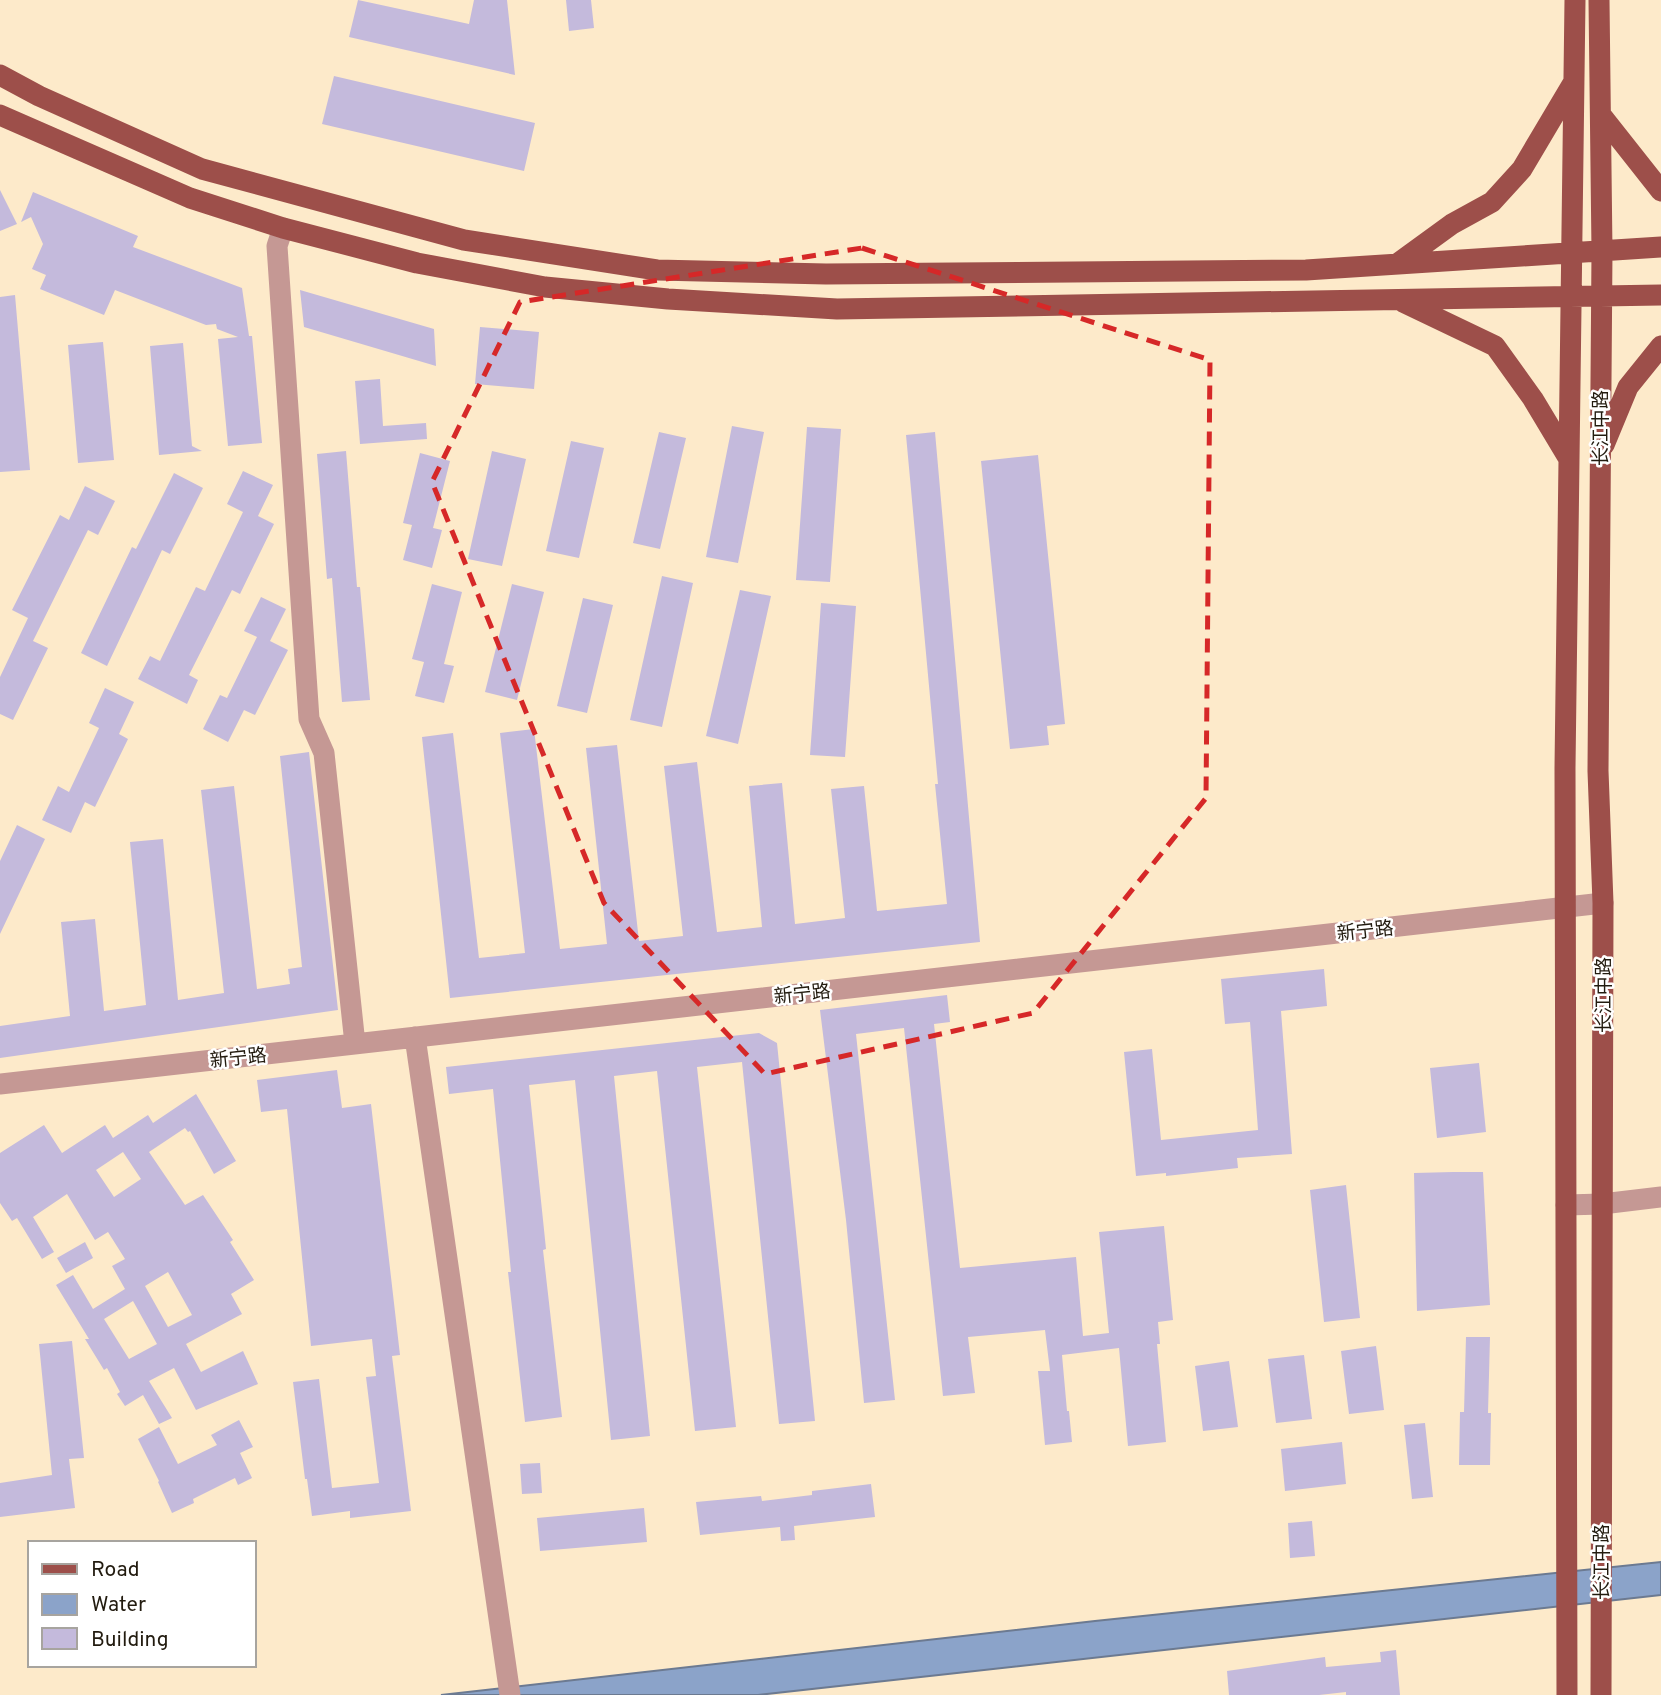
<svg xmlns="http://www.w3.org/2000/svg" width="1661" height="1695" viewBox="0 0 1661 1695" font-family="Overpass,'Noto Sans SC',sans-serif">
	<rect width="100%" height="100%" fill="#fdeaca"/>
	<path fill="#8ba3c9" stroke="#6c7a91" stroke-width="2" d="M1661 1562V1595L758 1695H441L1095 1621Z"/>
	<path fill="#c4badc" fill-rule="evenodd" d="M358 0 469 24 474 0H507L515 75 349 37Z
		M566 0H591L594 28 569 31Z
		M334 76 535 123 524 171 322 124Z
		M0 190 17 224 0 231Z
		M33 192 138 236 133 247 242 288 249 336H252L262 443 228 446 218 339 238 337 217 329 216 324 206 325 115 290 104 315 40 289 46 275 32 269 43 244 31 217 21 222Z
		M300 290 434 329 436 366 304 327Z
		M15 295 30 470 0 472V297Z
		M480 327 539 332 534 389 475 384Z
		M103 342 114 460 78 463 68 345Z
		M183 343 192 446 202 451 159 455 150 346Z
		M380 379 383 426 426 423 427 439 360 444 355 381Z
		M732 426 764 432 738 563 706 557Z
		M807 427 841 429 830 582 796 580Z
		M659 432 686 438 660 549 633 543Z
		M935 432 980 942 450 998 422 737 453 733 479 958 525 953 500 733 534 729 560 949 607 944 586 748 617 745 639 941 683 936 664 766 697 762 717 932 762 927 749 786 782 783 795 924 845 918 831 789 864 786 877 911 947 904 935 784H938L906 435Z
		M571 441 604 448 579 558 546 551Z
		M346 451 357 587H360L370 700 342 702 332 578 327 579 317 454Z
		M492 451 526 459 502 566 468 559Z
		M420 453 450 461 433 528 442 530 432 568 403 560 412 525 403 523Z
		M1038 455 1065 724 1047 726 1049 745 1010 749 981 461Z
		M243 471 273 485 258 516 274 524 240 594 232 590 189 675 198 680 187 704 138 679 150 656 160 661 196 587 205 591 243 512 227 504Z
		M174 473 203 488 170 554 162 550 107 666 81 653 132 547 136 549Z
		M85 486 115 501 98 535 88 530 33 641 48 648 13 720 0 714V677L28 618 12 610 60 515 69 520Z
		M662 576 693 583 662 727 630 720Z
		M432 584 462 592 444 664 454 666 444 703 415 696 424 662 412 659Z
		M512 584 544 592 517 700 485 692Z
		M740 590 771 596 738 744 706 736Z
		M261 597 286 609 270 641 288 650 255 715 244 710 228 742 203 729 220 695 227 698 257 637 244 631Z
		M583 598 613 605 587 713 557 706Z
		M821 603 856 606 845 757 810 755Z
		M105 688 134 702 119 734 128 739 95 807 85 802 71 833 42 820 58 786 69 792 99 728 89 723Z
		M309 752 338 1010 0 1058V1026L70 1016 61 922 95 919 104 1011 146 1005 130 842 163 839 178 1000 224 993 201 790 234 786 257 989 290 984 288 969 302 967 280 756Z
		M17 825 45 839 0 934V861Z
		M1324 969 1327 1006 1281 1011 1292 1154 1237 1158 1238 1168 1166 1176V1173L1136 1176 1124 1052 1152 1049 1161 1140 1258 1130 1250 1022 1225 1024 1221 979Z
		M947 995 950 1022 934 1024 960 1268 1076 1257 1083 1336 1109 1333 1099 1232 1164 1226 1173 1320 1158 1322 1160 1344H1157L1166 1442 1128 1446 1119 1348 1062 1355 1067 1411H1069L1072 1442 1045 1445 1038 1371H1050L1045 1330 968 1337 975 1393 943 1396 904 1028 856 1034 895 1400 864 1403 846 1220 820 1010Z
		M759 1033 777 1043 815 1421 779 1424 742 1062 697 1067 736 1427 695 1431 657 1071 614 1076 650 1436 611 1440 575 1080 529 1085 546 1249 543 1250 562 1417 525 1422 508 1272H511L493 1089 449 1094 446 1067Z
		M1479 1063 1486 1132 1437 1138 1430 1068Z
		M337 1070 342 1108 371 1104 400 1355 392 1356 411 1511 350 1518V1511L312 1516 307 1479H305L293 1382 319 1379 332 1488 379 1483 366 1377 376 1376 372 1339 311 1346 287 1109 261 1112 257 1080Z
		M196 1094 236 1161 214 1174 190 1131 188 1132 185 1128 149 1152 185 1205 203 1195 233 1240 230 1242 254 1280 231 1294 242 1314 186 1344 201 1372 243 1351 258 1384 196 1410 174 1368 149 1381 172 1418 159 1424 143 1395 125 1406 117 1394 120 1392 107 1368 104 1370 85 1339H89L56 1285 73 1275 93 1309 125 1289 112 1266 125 1259 108 1232 95 1240 67 1194 33 1217 54 1252 42 1259 17 1218 12 1221 0 1203V1153L44 1125 62 1153 105 1125 113 1138 148 1115 153 1123ZM123 1152 141 1179 114 1197 96 1170ZM168 1272 192 1315 168 1327 145 1286ZM133 1301 157 1344 129 1359 104 1319Z
		M1453 1172H1483L1490 1305 1417 1311 1414 1173Z
		M1346 1185 1360 1318 1324 1322 1310 1190Z
		M85 1242 93 1258 66 1273 57 1258Z
		M1466 1337H1490L1488 1413H1491L1490 1465H1459L1460 1412H1464Z
		M72 1341 84 1458 69 1459 75 1508 0 1517V1483L52 1475 39 1344Z
		M1376 1346 1384 1410 1349 1414 1341 1351Z
		M1304 1355 1312 1419 1276 1423 1268 1359Z
		M1229 1361 1238 1427 1203 1431 1195 1366Z
		M239 1420 253 1447 240 1453 252 1478 238 1485 235 1478 193 1499 194 1503 172 1513 158 1482 159 1481 138 1439 159 1427 178 1464 217 1445 211 1435Z
		M1425 1423 1433 1497 1412 1499 1404 1425Z
		M1342 1442 1346 1484 1285 1491 1281 1449Z
		M540 1463 542 1493 522 1494 520 1464Z
		M871 1484 875 1517 794 1526 795 1540 781 1541 780 1527 700 1535 696 1502 761 1496 762 1501 812 1495V1491Z
		M644 1508 647 1542 540 1551 537 1518Z
		M1312 1521 1315 1556 1290 1558 1288 1523Z
		M1396 1650 1400 1695H1346V1692L1319 1695H1229L1227 1671 1325 1657 1326 1667 1381 1662 1380 1652Z"/>
	<g fill="none" stroke-linecap="round" stroke-linejoin="round">
		<path stroke="#c59894" stroke-width="21" d="M283 228 277 246 309 719 324 753 355 1044
			M415 1037 510 1695
			M0 1084 1603 903
			M1566 1205 1602 1204 1661 1197"/>
		<path stroke="#9d4f4a" stroke-width="21" d="M1599 0 1602 251 1598 771 1603 903 1601 1695
			M0 75 39 96 202 169 464 240 657 270 826 274 1306 270 1661 247
			M0 115 190 198 283 228 417 263 545 287 668 299 837 309 1661 295
			M1601 115 1661 191
			M1397 264 1452 224 1492 202 1522 169 1573 83
			M1403 302 1495 346 1533 399 1569 459
			M1604 445 1628 387 1661 346
			M1567 1695 1565 768 1575 0"/>
	</g>
	<path fill="none" stroke="#d62828" stroke-width="5" stroke-dasharray="14 9" stroke-linejoin="round" d="M862 248 1210 360 1206 798 1033 1013 765 1074 604 903 432 482 520 302Z"/>
	<g text-anchor="middle" stroke-width="5" stroke-linejoin="round" paint-order="stroke">
		<g font-size="19" fill="#221b0f" stroke="#fff">
			<text transform="translate(1600 428) rotate(-90)" y="7">长江中路</text>
			<text transform="translate(1365 930) rotate(-6)" y="7">新宁路</text>
			<text transform="translate(802 993) rotate(-6)" y="7">新宁路</text>
			<text transform="translate(1603 995) rotate(-90)" y="7">长江中路</text>
			<text transform="translate(238 1057) rotate(-6)" y="7">新宁路</text>
			<text transform="translate(1601 1562) rotate(-90)" y="7">长江中路</text>
		</g>
	</g>
	<rect x="28" y="1541" width="228" height="126" fill="#ffffff" stroke="#a7a49f" stroke-width="2"/>
	<rect x="42" y="1564" width="35" height="10" fill="#9d4f4a" stroke="#a7a49f" stroke-width="2"/>
	<text x="91" y="1576" font-size="21" fill="#221b0f">Road</text>
	<rect x="42" y="1594" width="35" height="21" fill="#8ba3c9" stroke="#a7a49f" stroke-width="2"/>
	<text x="91" y="1611" font-size="21" fill="#221b0f">Water</text>
	<rect x="42" y="1628" width="35" height="21" fill="#c4badc" stroke="#a7a49f" stroke-width="2"/>
	<text x="91" y="1646" font-size="21" fill="#221b0f">Building</text>
</svg>
